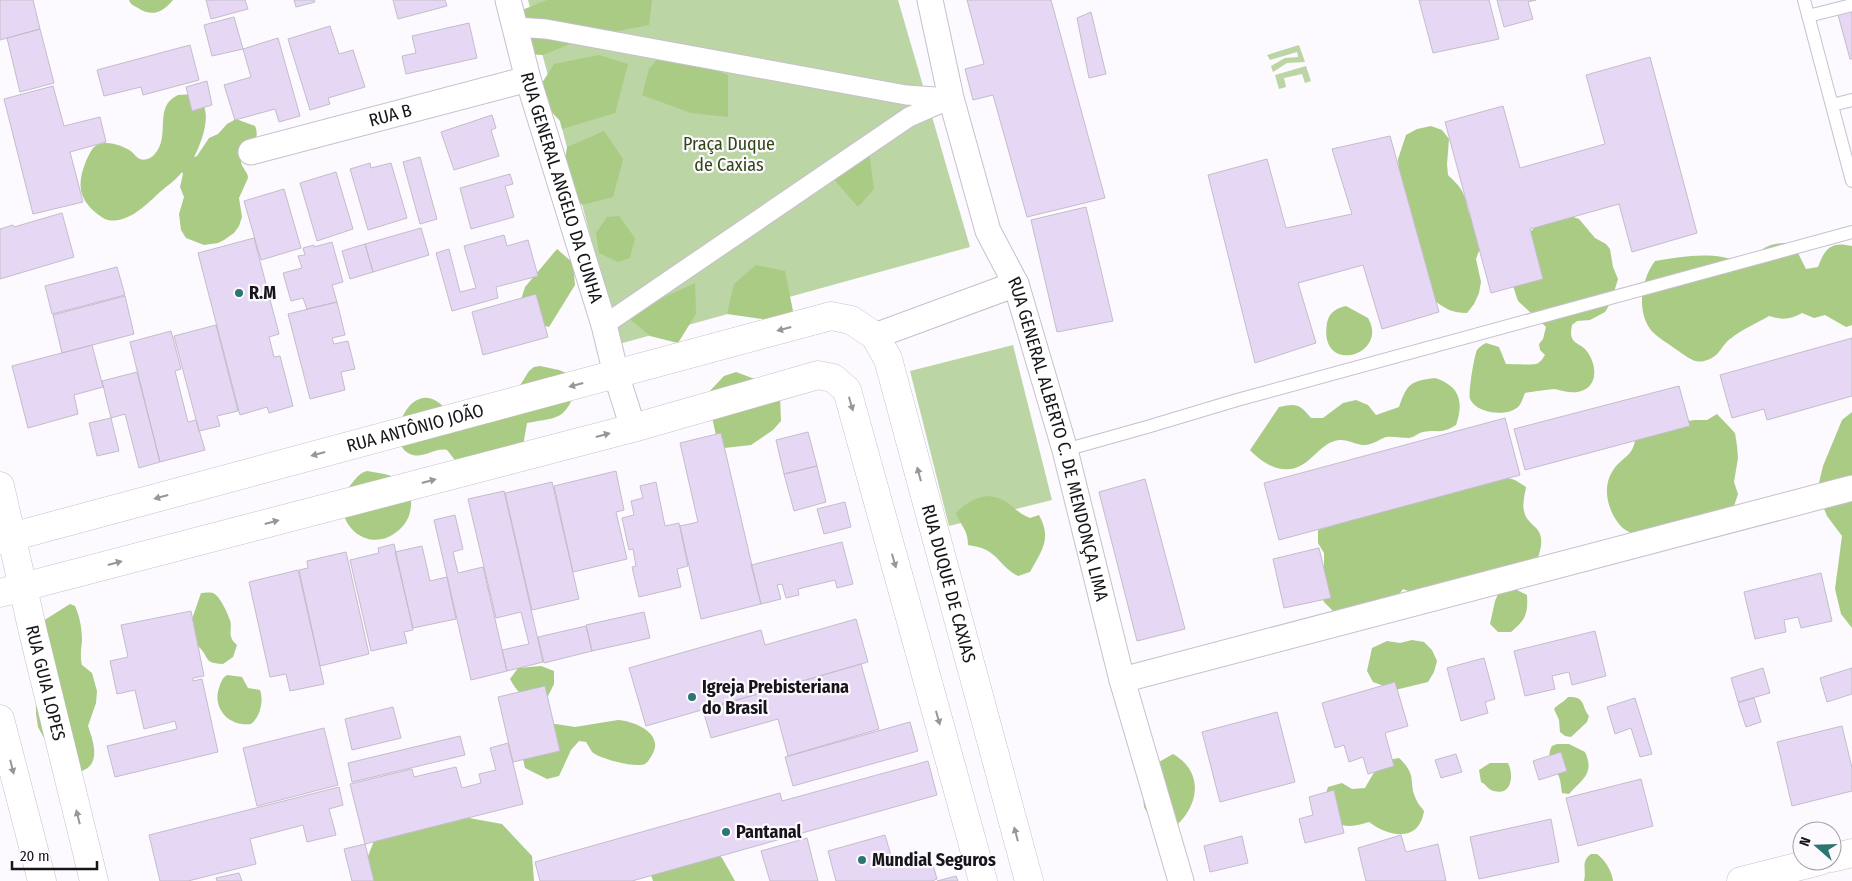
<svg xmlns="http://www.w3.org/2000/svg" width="1852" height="881" viewBox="0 0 1852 881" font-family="'Fira Sans Condensed',sans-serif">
	<rect width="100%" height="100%" fill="#fcf9ff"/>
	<path fill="#bcd5a4" d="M528 0H898L970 247 619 344Z
		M1299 45 1305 62 1287 63 1273 72 1271 66 1285 58 1298 57 1297 52 1270 60 1267 55Z
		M1306 66 1311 81 1305 83 1302 74 1284 78 1286 87 1279 89 1275 75Z
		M1013 345 1052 500 949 526 910 371Z"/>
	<path fill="#a9cb84" d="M129 0H173C162 13 152 17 138 8 133 5 131 5 129 0Z
		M547 0H652L649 25 587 37 543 55 523 54 522 10Z
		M664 51 728 75V117L691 113 642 95 649 69Z
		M599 55 628 64 615 113 562 129 560 121 535 94 554 64Z
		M178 95C182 95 187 94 190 95 218 101 202 142 194 157L197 156 209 138 218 134 227 124 236 119 255 126C261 139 250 151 241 161 241 168 248 171 248 178L239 198 242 217 239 226 234 233 224 240 218 243 204 245 186 238 181 230 179 214 184 197 180 187 183 174 182 172C176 180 168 185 160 192 147 204 128 224 108 220 103 219 99 215 95 212 77 197 78 181 86 161 88 157 90 152 93 148 102 138 123 145 132 152 134 154 137 158 140 159 145 161 151 158 154 155 172 136 152 107 178 95Z
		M1431 126 1442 130 1449 139 1447 164 1448 175C1454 181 1460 186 1463 193 1470 208 1464 212 1479 225L1480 248 1476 259 1481 282 1479 293 1474 304 1467 313C1453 313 1445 309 1434 300L1399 171 1398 159 1406 135 1417 129Z
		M604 131 623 159 613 197 582 205 562 181 567 147Z
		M869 152 874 189 858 207 831 176Z
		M1567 215 1579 219 1595 238 1606 244 1610 249 1613 267 1618 279 1611 302 1605 312 1590 320 1577 321 1572 325C1571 330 1570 335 1573 340 1576 344 1581 345 1585 349 1597 362 1600 388 1578 392 1569 393 1563 391 1555 389 1552 389 1529 392 1525 393 1523 397 1522 403 1518 407 1507 417 1477 414 1470 399 1468 394 1474 356 1477 350 1479 347 1482 345 1486 343L1499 347 1506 364C1510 364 1532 365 1536 364 1540 363 1543 358 1545 355L1540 350 1539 344 1543 339 1546 327 1518 301 1512 283 1529 233 1543 220Z
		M619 216 635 238 630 258 618 262 599 253 596 233 607 217Z
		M1784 243 1795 247 1806 269 1818 267C1825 248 1831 241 1852 246V325L1846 327 1825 315 1814 318 1802 313C1790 320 1782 320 1769 316 1757 323 1741 330 1730 339 1720 347 1720 357 1704 361 1694 364 1685 355 1677 350 1669 344 1656 337 1650 329 1636 309 1642 278 1655 261 1684 256 1713 251 1741 262 1761 255 1760 244 1784 243Z
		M557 249 573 263 575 285 549 327 535 323 520 303 525 287Z
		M756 265 785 271 793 311 777 321 727 314 734 284Z
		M695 283 696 314 678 343 650 336 631 320 649 295 660 299Z
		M1346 306 1368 318C1390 355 1318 377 1327 323 1329 312 1337 308 1346 306Z
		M540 366 559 370 571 375 577 387C565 420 560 417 527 423L523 446 458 464 447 450C434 447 423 460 410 454 380 441 416 364 450 415L519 387 529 371 534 367Z
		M736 372 771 385 780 396 781 421 773 430 751 445 724 448 717 440 707 394 724 376Z
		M1435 378C1460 386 1464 402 1456 425 1440 435 1439 429 1423 432 1418 433 1415 437 1409 438 1402 438 1394 436 1386 437 1379 439 1375 444 1365 445 1356 445 1347 439 1339 440 1318 443 1311 467 1290 469 1275 471 1260 461 1250 450L1279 407C1296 403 1300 404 1311 418H1323L1343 403 1356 400 1368 405 1376 415 1399 407C1407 384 1410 381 1435 378Z
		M1852 412V628L1841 614 1835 589 1842 536 1827 516 1817 491 1823 466 1842 420Z
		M1717 414 1735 433 1737 446 1738 458 1734 482 1738 494 1734 506 1728 516 1634 535C1631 533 1627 531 1624 529 1609 516 1601 489 1612 472 1622 455 1634 459 1636 434L1645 426 1695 420H1707Z
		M367 471C379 473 390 474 400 480 415 489 414 515 402 527 368 563 322 515 353 482 357 477 360 473 367 471Z
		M1501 476 1515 480 1526 487C1525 494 1522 504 1524 511 1525 518 1530 522 1535 527 1546 537 1540 551 1536 564L1424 597 1403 589 1389 608 1356 621 1333 611 1324 602 1319 590 1324 565V553L1318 543V530Z
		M988 496C1012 499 1010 510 1030 518L1039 515C1052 539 1042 550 1030 572L1018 576C996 564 999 549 968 545 968 529 961 527 956 513 966 503 974 498 988 496Z
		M1515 589 1527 595C1528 614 1526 619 1511 632H1498L1490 624 1495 601 1499 592Z
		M201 593C204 593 209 592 213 593 220 596 227 612 230 620 233 631 226 635 237 645L233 657 223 664C204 663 210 659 200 648 197 645 193 642 190 640L189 628Z
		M70 604 75 606C80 617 82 629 82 641 81 650 80 657 82 665L92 673 97 691 96 703 88 726C94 743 102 767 78 772L44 738 38 727 36 714 35 626Z
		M1412 640 1424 642 1432 650 1437 661 1434 672 1428 682 1395 690 1373 682 1367 671 1372 648 1387 641 1400 643Z
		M541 666 554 671V684L548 696C528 700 520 698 510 679L518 668Z
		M227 675 242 677 248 688 260 690C264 701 260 717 251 724 229 727 212 708 219 688 221 682 222 678 227 675Z
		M1568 697C1586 696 1581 706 1589 716L1587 722 1571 737 1565 736 1560 732 1559 720 1554 709C1558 704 1564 702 1568 697Z
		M618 720C635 721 665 734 652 755 650 758 648 762 645 764 635 768 600 759 592 752 590 749 588 745 586 742L579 741 571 750 559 776 547 779 525 768 521 750 531 725 556 724 575 727Z
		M1557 744H1569L1585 752C1595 774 1582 779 1569 794L1562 793C1561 788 1561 784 1560 780 1557 767 1544 760 1552 746Z
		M1173 754C1208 774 1197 813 1168 832L1156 829 1144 807 1142 782 1157 763Z
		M1399 758C1419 777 1407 782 1417 801 1418 804 1422 808 1424 811 1419 843 1389 837 1369 822 1339 831 1335 825 1324 799L1328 787 1342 783 1352 789 1365 788C1375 771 1378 761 1399 758Z
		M1490 763H1508C1514 775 1512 796 1494 791 1488 790 1486 784 1481 782L1479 770Z
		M458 816 502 824 532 856 534 881H361L360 876 374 841Z
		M710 845 722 858 735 881H653L651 875Z
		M1591 854H1597C1605 860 1612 871 1613 881H1584C1587 870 1580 862 1591 854Z"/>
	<path fill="#e6d8f5" stroke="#c3bdca" d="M0 0H33L40 29 0 40Z
		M206 0H245L248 9 211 19Z
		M294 0H314L315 2 296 7Z
		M393 0H445L447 6 398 19Z
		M967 0H1051L1105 198 1027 217 993 95 973 100 965 69 984 64Z
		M1419 0H1489L1499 39 1433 53Z
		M1497 0H1536L1528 2 1533 19 1504 27Z
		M1852 7V59H1850L1837 11Z
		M1091 12 1106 74 1089 78 1077 18Z
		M234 17 243 49 212 56 204 25Z
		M469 23 477 58 406 74 402 56 416 53 412 36Z
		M330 26 339 54 353 50 365 87 328 98 330 104 310 110 288 39Z
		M40 29 54 83 20 92 7 38Z
		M278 38 300 116 279 122 275 109 235 120 224 85 251 77 243 49Z
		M190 45 199 80 143 95 141 87 104 96 97 70Z
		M1650 57 1697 233 1632 252 1619 204 1530 229 1543 279 1491 293 1445 122 1503 106 1520 168 1605 144 1586 75Z
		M207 81 212 105 192 111 186 87Z
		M53 86 64 126 100 117 106 142 70 152 83 202 33 214 4 99Z
		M492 115 496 128 491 130 499 156 454 170 441 132Z
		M1390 136 1439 312 1382 329 1363 265 1298 283 1316 343 1255 363 1208 175 1267 159 1286 228 1352 214 1332 149Z
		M420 157 437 219 420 224 403 162Z
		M370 163 371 168 391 163 407 218 368 230 350 169Z
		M336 172 353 229 317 241 300 183Z
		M510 174 513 184 505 186 514 217 471 229 460 188Z
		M284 189 301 248 261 260 244 201Z
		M1086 207 1113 321 1057 332 1031 220Z
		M62 213 74 257 0 279V229L13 225 14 227Z
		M421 228 429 255 373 272 365 244Z
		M504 235 507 246 528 240 538 276 496 287 498 298 452 311 436 253 449 249 460 292 476 288 464 246Z
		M254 238 279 334 269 337 274 357 280 356 293 406 269 413 267 407 240 415 198 253Z
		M332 242 343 282 332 285 337 302 307 309 303 298 291 301 283 273 302 268 298 256 305 255 303 248 314 245V247Z
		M365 244 373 272 350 279 342 251Z
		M117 267 125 295 52 314 45 286Z
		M536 294 548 337 483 355 472 312Z
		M125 296 134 334 62 353 53 315Z
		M337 302 345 335 332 338 334 344 348 341 355 369 341 372 345 390 310 399 288 314Z
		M216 325 238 411 217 416 220 426 199 431 174 336Z
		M171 331 181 369 175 371 188 422 196 420 205 450 160 462 130 342Z
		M1852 338V396L1767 420 1764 409 1732 418 1720 375Z
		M92 345 103 387 74 395 78 414 28 428 12 366Z
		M137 372 160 462 139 468 125 414 111 418 102 381Z
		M1679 386 1690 426 1525 470 1514 429Z
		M111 418 119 451 97 456 89 423Z
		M1505 418 1520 475 1279 540 1264 483Z
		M808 432 817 466 784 474 776 440Z
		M721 433 761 604 701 619 680 526 698 522 680 443Z
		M817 466 826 502 794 511 784 474Z
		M616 471 624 510 616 512 627 559 573 572 554 486Z
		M1145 479 1185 629 1137 641 1099 492Z
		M552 482 579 599 532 610 505 493Z
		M656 482 665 526 679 523 688 566 677 569 681 587 639 597 632 567 636 566 633 549 629 550 622 518 634 515 631 501 643 498 640 486Z
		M504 491 543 662 507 671 502 650 529 644 521 612 496 618 468 499Z
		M845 502 851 527 824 534 817 509Z
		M455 515 463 549 453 552 458 573 483 567 507 671 471 680 434 520Z
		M842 542 853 584 837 588 835 580 798 589 799 595 786 598 782 584 777 585 781 599 761 604 751 565Z
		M394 544 413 630 404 632 407 643 371 651 350 560 379 553 378 548Z
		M422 546 430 581 447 577 456 619 413 628 395 552Z
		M1319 548 1331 598 1284 608 1273 559Z
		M346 552 369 654 320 666 299 570 308 568 307 561Z
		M298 570 324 684 290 691 286 674 270 677 249 582Z
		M1821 573 1832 621 1801 628 1798 617 1784 620 1786 632 1755 639 1744 592Z
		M191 611 204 676 193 678V681L202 679 218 752 115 777 107 746 177 729 175 721 144 729 135 690 117 694 110 661 128 657 121 625Z
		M644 612 650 638 592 651 586 625Z
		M856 619 868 662 646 726 629 668 761 630 765 645Z
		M586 626 592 651 544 663 538 637Z
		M1595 631 1606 676 1572 685 1569 672 1552 676 1555 689 1525 696 1514 651Z
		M1484 658 1495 699 1485 702 1488 713 1461 721 1447 668Z
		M861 664 879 729 788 756 778 719 711 738 703 710Z
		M1763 668 1770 693 1738 702 1731 678Z
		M1852 668V694L1827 702 1820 678Z
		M1395 682 1408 726 1385 733 1394 766 1368 774 1363 757 1349 762 1344 745 1335 748 1322 703Z
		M545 686 560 751 513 762 498 697Z
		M1635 698 1652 754 1640 757 1631 728 1615 734 1607 707Z
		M1754 698 1761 722 1746 727 1738 703Z
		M393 707 401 738 352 750 345 719Z
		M1277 712 1295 782 1220 802 1202 732Z
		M910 722 918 751 793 786 785 757Z
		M1842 726 1852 768V791L1792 806 1777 742Z
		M324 728 338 785 257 806 243 748Z
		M460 736 465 755 352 782 348 763Z
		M508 743 523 804 365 844 350 784 412 769 414 777 456 767 462 788 481 783 479 774 496 770 490 748Z
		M1561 752 1567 771 1539 780 1533 761Z
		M1456 754 1462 772 1441 778 1435 760Z
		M928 761 937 795 632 881H540L535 862 780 793 782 801Z
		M1641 779 1653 826 1578 846 1566 798Z
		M339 787 343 805 329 809 336 835 307 842 303 825 250 839 256 864 188 881H160L149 835Z
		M1334 790 1344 833 1305 843 1299 819 1313 815 1309 797Z
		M1551 819 1559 862 1479 879 1470 837Z
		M885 835 894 866 930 855 937 879 932 881H836L828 851Z
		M1401 835 1406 852 1438 844 1446 881H1366L1358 848Z
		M1242 836 1248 863 1210 872 1204 846Z
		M807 838 818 881H770L761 851Z
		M365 844 374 881H352L344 849Z
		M239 873 242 881H217L216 878Z
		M956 876 958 881H937Z"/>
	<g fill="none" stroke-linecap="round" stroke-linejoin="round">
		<g stroke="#c6c0cd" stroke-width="14">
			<path id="service" d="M1804 0 1852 181
				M1808 16 1852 5
				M1832 105 1852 100
				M1065 450 1147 427 1237 400 1852 232"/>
		</g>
		<g stroke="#c6c0cd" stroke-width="21">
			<path id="pedestrian" d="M516 27 546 29 906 95 951 98
				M604 325 909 117 948 100"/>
		</g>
		<g stroke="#c6c0cd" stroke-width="27">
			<g id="minor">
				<path id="s1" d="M508 0 528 79 604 325 616 374 633 428"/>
				<path id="s2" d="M930 0 951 98 988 231 1016 284 1065 450 1122 680 1181 881"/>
				<path id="s3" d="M251 152 528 79"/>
				<path d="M875 336 1016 284"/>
				<path d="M1122 680 1852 488"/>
			</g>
		</g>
		<g stroke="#c6c0cd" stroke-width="29">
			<g id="secondary">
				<path id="s4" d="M0 486 33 632 94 881"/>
				<path id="s5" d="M0 540 831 316 851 320 875 336 888 359 1029 881"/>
				<path d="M0 593 633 428 818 375 833 378 847 390 983 881"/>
				<path d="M0 719 42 881"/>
			</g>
		</g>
		<g stroke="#c6c0cd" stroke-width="29">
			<path id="primary" d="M1832 858 1852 853
				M1741 881 1820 861"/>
		</g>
		<use href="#service" stroke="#fff" stroke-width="12"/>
		<use href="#pedestrian" stroke="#fff" stroke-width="19"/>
		<use href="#minor" stroke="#fff" stroke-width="25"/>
		<use href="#secondary" stroke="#fff" stroke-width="28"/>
		<use href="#primary" stroke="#fff" stroke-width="28"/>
	</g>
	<defs><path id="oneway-solid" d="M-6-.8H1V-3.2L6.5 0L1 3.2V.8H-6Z" transform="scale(1.25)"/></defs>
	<g fill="#979698">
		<use href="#oneway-solid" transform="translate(784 329) rotate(165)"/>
		<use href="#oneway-solid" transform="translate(576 385) rotate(165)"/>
		<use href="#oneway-solid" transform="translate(851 404) rotate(74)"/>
		<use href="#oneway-solid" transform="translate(603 435) rotate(-15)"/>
		<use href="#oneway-solid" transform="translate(318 454) rotate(165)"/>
		<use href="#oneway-solid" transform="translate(919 474) rotate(-105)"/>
		<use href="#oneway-solid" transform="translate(429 481) rotate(-15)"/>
		<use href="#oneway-solid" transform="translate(161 497) rotate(165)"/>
		<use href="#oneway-solid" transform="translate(272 522) rotate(-15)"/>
		<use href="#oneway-solid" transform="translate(894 561) rotate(74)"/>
		<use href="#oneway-solid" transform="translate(115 563) rotate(-15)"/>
		<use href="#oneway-solid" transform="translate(938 718) rotate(74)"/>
		<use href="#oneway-solid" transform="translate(12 767) rotate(76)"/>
		<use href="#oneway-solid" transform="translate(78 817) rotate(-104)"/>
		<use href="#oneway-solid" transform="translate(1016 834) rotate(-105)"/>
	</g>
	<g fill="#2c7571" stroke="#fcf9ff" stroke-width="2">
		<circle cx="239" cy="293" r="5"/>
		<circle cx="692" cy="697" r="5"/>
		<circle cx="726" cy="832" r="5"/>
		<circle cx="862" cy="860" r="5"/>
	</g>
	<g text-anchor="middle" stroke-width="4.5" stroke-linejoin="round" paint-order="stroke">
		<g font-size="18" fill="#171519" stroke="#fcf9ff">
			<text dy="6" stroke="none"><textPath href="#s3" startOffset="144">RUA B</textPath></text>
			<text dy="6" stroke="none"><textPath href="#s1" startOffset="195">RUA GENERAL ANGELO DA CUNHA</textPath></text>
			<text dy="6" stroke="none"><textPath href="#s5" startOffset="430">RUA ANTÔNIO JOÃO</textPath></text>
			<text dy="6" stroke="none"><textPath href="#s2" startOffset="459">RUA GENERAL ALBERTO C. DE MENDONÇA LIMA</textPath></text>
			<text dy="6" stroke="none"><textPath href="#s5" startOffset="1169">RUA DUQUE DE CAXIAS</textPath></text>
			<text dy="6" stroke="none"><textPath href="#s4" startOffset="202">RUA GUIA LOPES</textPath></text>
		</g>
		<g font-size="18" fill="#314614" stroke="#fcf9ff">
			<text x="729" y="150">Praça Duque<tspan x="729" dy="21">de Caxias</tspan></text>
		</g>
		<g font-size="18" font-weight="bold" fill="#171519" stroke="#fcf9ff" text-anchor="start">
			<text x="249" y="299">R.M</text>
			<text x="702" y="693">Igreja Prebisteriana<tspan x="702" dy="21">do Brasil</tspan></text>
			<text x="736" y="838">Pantanal</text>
			<text x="872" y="866">Mundial Seguros</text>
		</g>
	</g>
	<g transform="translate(1817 846) rotate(290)"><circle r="24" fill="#fcf9ff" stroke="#a09ea3"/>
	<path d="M0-4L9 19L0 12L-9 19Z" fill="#2c7571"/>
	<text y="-8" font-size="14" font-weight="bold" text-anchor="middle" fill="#171519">N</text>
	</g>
	<path d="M12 861v8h85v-8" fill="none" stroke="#171519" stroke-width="2.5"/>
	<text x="20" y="861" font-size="15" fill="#171519" stroke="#fcf9ff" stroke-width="4" paint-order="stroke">20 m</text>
</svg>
